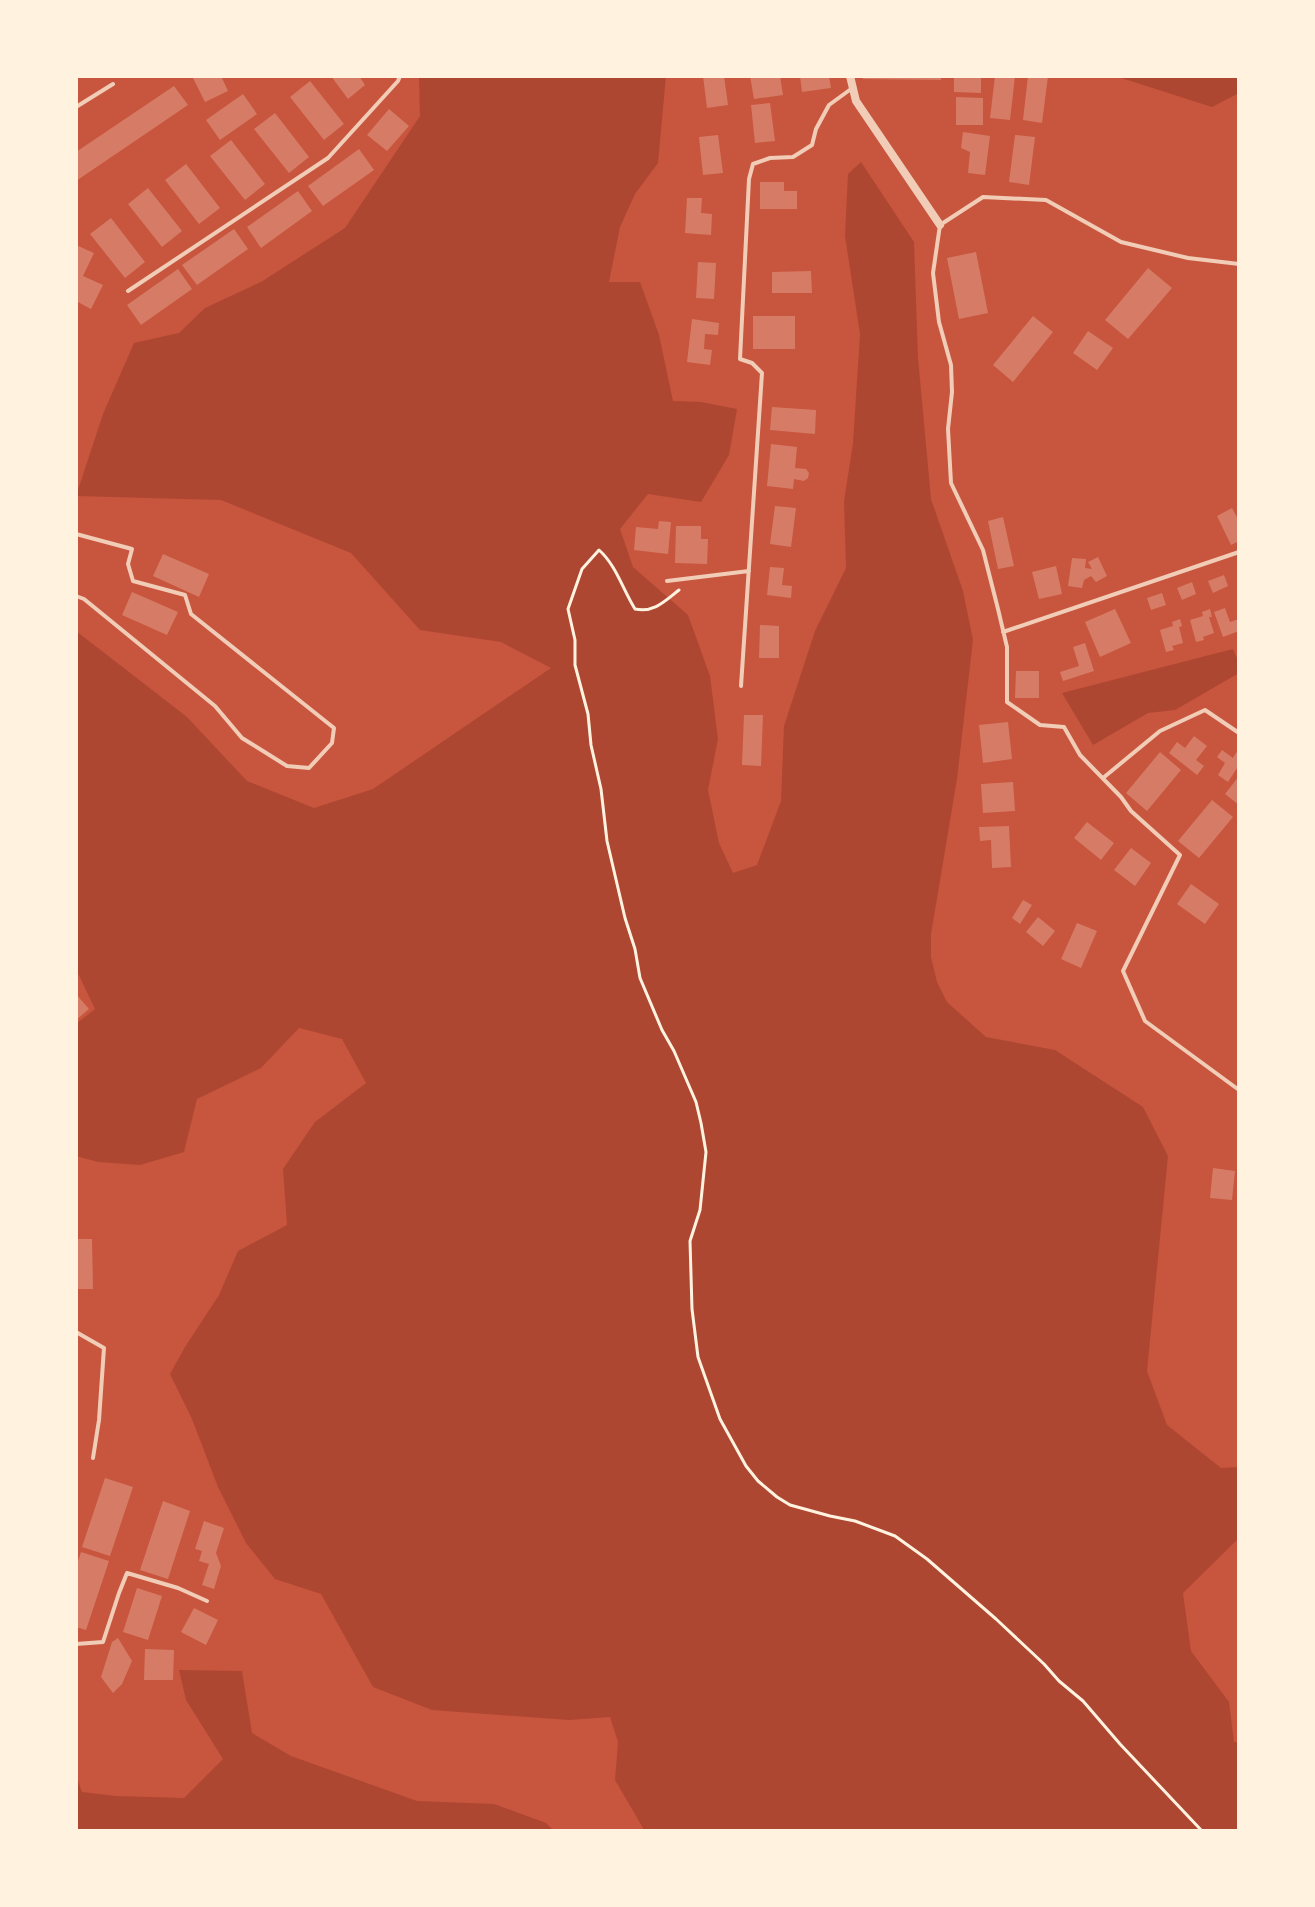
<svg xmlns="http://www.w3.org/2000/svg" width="1315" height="1907" viewBox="0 0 1315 1907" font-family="Roboto,sans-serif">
	<rect width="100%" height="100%" fill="#c8553d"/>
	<path fill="#ae4732" d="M419 76H666L658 163 635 194 620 227 609 282H640L659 335 673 401 701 402 737 409 729 455 701 502 648 494 620 529 633 567 688 615 710 676 718 739 708 790 719 843 733 873 757 865 781 801 784 726 815 631 846 568 844 501 853 443 860 334 845 236 848 174 861 162 914 242 918 358 931 499 963 591 973 640 957 779 931 934V957L937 982 947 1002 986 1037 1055 1050 1143 1107 1168 1156 1147 1371 1167 1425 1221 1468 1239 1467V1538L1183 1593 1191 1651 1229 1702 1234 1742H1239V1831H643V1828L615 1780 618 1742 610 1717 569 1720 432 1710 373 1687 321 1594 275 1579 246 1543 218 1487 192 1419 170 1374 185 1347 219 1295 238 1251 287 1225 283 1169 315 1122 366 1083 342 1039 299 1028 261 1068 197 1099 184 1152 140 1165 98 1162 76 1156V1024L95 1009 76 969V631L187 717 247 781 314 808 373 789 551 668 501 642 420 630 351 553 221 500 76 496 103 414 134 343 179 333 205 308 261 282 345 228 420 116Z
		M1115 76H1239V93L1212 107Z
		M1233 649 1239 663V673L1175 710 1148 713 1093 745 1062 693Z
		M179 1670 242 1671 252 1733 291 1756 417 1801 494 1804 546 1823 554 1831H76V1775L82 1792 116 1796 184 1798 223 1759 186 1700Z"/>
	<path fill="#d67c66" d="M192 76H221L228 91 205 102Z
		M331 76H359L365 85 348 99Z
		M703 76H724L728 105 707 108Z
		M750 76H780L783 95 754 99Z
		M800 76H829L831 88 802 92Z
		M863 76H941V80L863 79Z
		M954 76H981V93L954 92Z
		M995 76H1015L1010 120 990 118Z
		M1028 76H1048L1042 123 1023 120Z
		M310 81 344 124 324 140 290 97Z
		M174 86 188 105 76 181V152Z
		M243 94 257 114 220 140 206 120Z
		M956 97 983 98V125H956Z
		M770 103 775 141 755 143 751 105Z
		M389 109 409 126 387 151 367 135Z
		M275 113 309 157 289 173 254 129Z
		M963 132 990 136 985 175 968 173 970 152 961 148Z
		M718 135 723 173 703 175 699 137Z
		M1015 135 1035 137 1029 185 1009 182Z
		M231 140 265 184 245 200 210 156Z
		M359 149 374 170 323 206 308 186Z
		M186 164 220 208 199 224 165 180Z
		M760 182H784V191H797V209H760Z
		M148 188 182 231 162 247 128 204Z
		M298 191 312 211 261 248 247 227Z
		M687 198H702L701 213 712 214 711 235 685 233Z
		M111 218 145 262 125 278 90 234Z
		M234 229 248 249 197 285 182 265Z
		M76 245 94 253 83 276 103 285 91 309 76 301Z
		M976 252 988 313 959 319 947 258Z
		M698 262 716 263 714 299 696 298Z
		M1148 268 1172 288 1128 339 1105 320Z
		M178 269 192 289 141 325 127 305Z
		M811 271 812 293H772V272Z
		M753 316H795V349H753Z
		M1033 316 1053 332 1013 382 993 365Z
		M692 319 719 323 718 335 705 334 704 349 712 350 710 365 687 362Z
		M1088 331 1113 348 1097 370 1073 353Z
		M772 407 816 410 815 434 770 430Z
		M771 444 797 447 795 468 806 469 809 473 808 478 804 481 794 479 793 489 767 486Z
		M775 506 796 508 791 547 770 544Z
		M1232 508 1239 521V541L1231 545 1217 516Z
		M1003 517 1014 566 998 569 988 521Z
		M659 521 671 522 668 554 634 550 636 527 658 529Z
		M676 526H701V539H708L707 564 675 563Z
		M163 554 209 574 199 597 153 576Z
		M1098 557 1107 576 1096 582 1091 576 1084 580 1082 588 1068 586 1072 558 1086 559 1085 568 1092 569 1088 562Z
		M1056 566 1062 594 1039 599 1032 572Z
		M770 567 784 568 782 585 792 586 791 598 767 595Z
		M1224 575 1228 586 1213 593 1208 581Z
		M1192 582 1196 594 1182 600 1177 588Z
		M132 592 178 612 167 635 122 615Z
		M1162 593 1166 605 1151 610 1147 598Z
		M1225 608 1230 622 1239 619V631L1223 637 1214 612Z
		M1115 609 1131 643 1100 657 1085 622Z
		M1210 609 1212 617H1209L1214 633 1203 637 1204 640 1196 642 1190 620 1203 616 1202 612Z
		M1180 619 1182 626 1179 627 1183 643 1172 646 1174 650 1166 652 1160 630 1173 626 1172 622Z
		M760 625 779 626V658H759Z
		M1085 643 1094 671 1063 681 1060 672 1079 666 1073 647Z
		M1016 671H1039V698H1015Z
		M744 715H763L761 766 742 765Z
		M1008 722 1012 759 983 763 979 725Z
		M1194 736 1207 746 1196 760 1204 766 1197 775 1169 753 1177 742 1185 748Z
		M1239 748V765L1228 782 1218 775 1225 763 1217 757 1222 750 1233 758Z
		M1160 752 1181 770 1147 811 1126 793Z
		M1239 776V805L1225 794Z
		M1013 782 1015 811 983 813 981 784Z
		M1212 800 1233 817 1199 858 1178 841Z
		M1087 822 1114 843 1101 860 1074 838Z
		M1009 826 1011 867 992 868 991 840 980 841 979 827Z
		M1131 848 1151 863 1135 886 1114 870Z
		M1191 884 1219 904 1205 924 1177 904Z
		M1023 900 1032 905 1020 924 1012 918Z
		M1038 917 1055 931 1043 946 1026 932Z
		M1077 923 1097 931 1081 968 1061 959Z
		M76 994 89 1009 76 1020Z
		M1213 1168 1235 1171 1232 1200 1210 1198Z
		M76 1239H92L93 1289H76Z
		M105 1478 133 1487 110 1556 82 1547Z
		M163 1501 190 1511 168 1579 140 1570Z
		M204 1521 224 1528 216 1553 221 1566 214 1589 202 1585 209 1564 199 1561 202 1551 195 1549Z
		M81 1552 109 1561 86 1630 76 1627V1567Z
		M137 1588 162 1596 148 1640 123 1632Z
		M194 1608 218 1620 206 1645 181 1632Z
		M118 1638 132 1661 122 1684 113 1693 101 1677 112 1642Z
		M145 1649 174 1650 173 1680H144Z"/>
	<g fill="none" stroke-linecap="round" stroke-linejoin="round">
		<path stroke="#fff3e0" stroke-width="3" d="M679 590C665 601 654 613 635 609 623 590 616 565 599 550L582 569 568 609 575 640V665L588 714 591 745 601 789 607 841 625 918 635 949 640 978 662 1030 674 1051 696 1102 701 1123 706 1152 700 1210 690 1241 692 1309 698 1357 720 1419 746 1466 758 1481 777 1497 790 1505 830 1516 855 1521 895 1536 927 1559 996 1619 1044 1664 1059 1681 1083 1701 1120 1744 1202 1831"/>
		<path stroke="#f1ccb7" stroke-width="4" d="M76 107 113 84
			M1239 264 1188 258 1121 242 1046 200 983 197 940 225 933 273 939 322 951 365 952 392 948 429 951 483 983 550 998 609 1007 647V702L1040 725 1064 727 1080 755 1121 797 1131 811 1180 855 1123 971 1145 1021 1239 1090
			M128 291 328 158 398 81 400 76
			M76 534 132 549 128 564 133 581 185 595 191 614 334 728 332 743 309 768 287 766 242 738 215 706 84 599 76 596
			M667 581 749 571
			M1003 632 1239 552
			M741 686 762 373 752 363 740 359 749 179 753 164 770 158 793 157 812 145 816 129 829 105 851 89
			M1103 778 1160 731 1205 710 1239 733
			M76 1332 104 1348 99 1420 93 1458
			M76 1644 103 1642 119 1593 127 1573 178 1588 207 1601"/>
		<path stroke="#f1ccb7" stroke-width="8" d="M850 76 856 101 940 225"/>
	</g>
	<rect width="1315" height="1907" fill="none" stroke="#fff3e0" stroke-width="156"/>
</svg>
